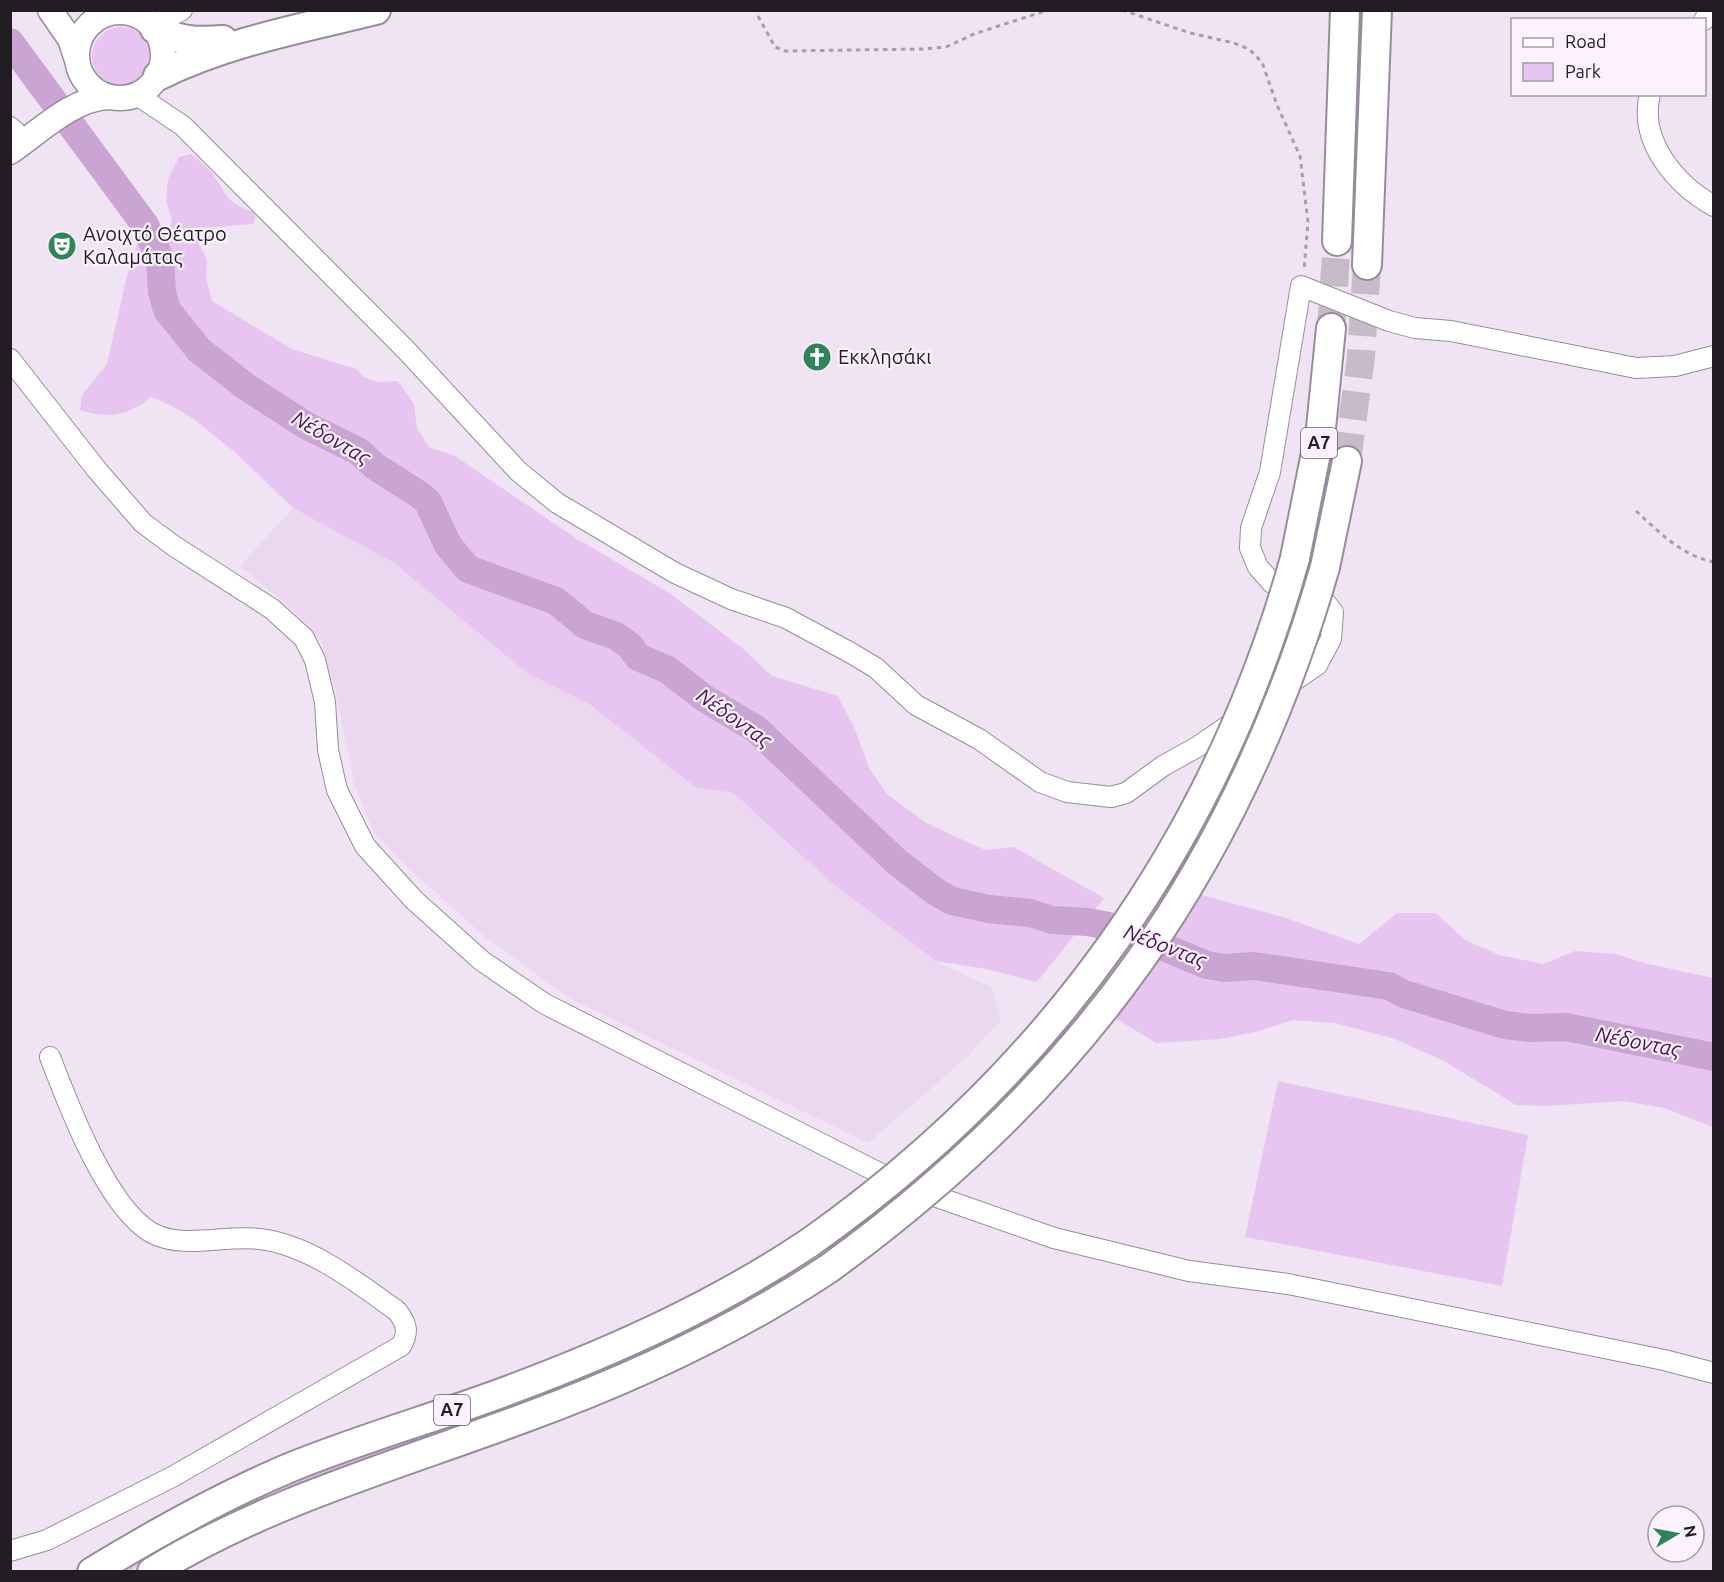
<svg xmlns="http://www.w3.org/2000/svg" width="1724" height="1582" viewBox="0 0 1724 1582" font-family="Ubuntu,sans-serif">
	<rect width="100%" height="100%" fill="#f0e3f4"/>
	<path fill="#ebd8f0" d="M293 508 394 563 527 673 589 704 695 787 732 793 833 884 936 961 992 988 1001 1020 966 1058 868 1143 571 999 484 936 403 863 373 831 355 786 335 690 321 641 289 606 240 566Z"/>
	<path fill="#e8c5f1" d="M1357 11H1365L1356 253H1348Z
		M92 56a29 29 0 1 1 58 0a29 29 0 1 1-58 0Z
		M191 154C197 159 204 164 209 170 228 191 223 204 256 212L254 224 200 228 195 236 207 260 206 278 212 301 292 349 356 369 364 377 377 382 398 381 414 404 417 428 429 447 455 456 577 539 671 594 742 648 772 676 838 696 855 729 869 768 887 794 926 823 985 850 1014 847 1104 898 1037 982 986 969 936 961 833 884 733 793 695 787 589 704 527 673 394 563 293 508 237 454 195 420 170 405 151 397C126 417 109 419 80 410L82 395 107 364 127 275 139 240 167 237 172 219 166 201 168 179 179 157Z
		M1202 895 1283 917 1359 944 1397 913H1436L1465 940 1499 955 1543 964 1575 951 1616 954 1644 963 1713 978V1127L1664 1108 1624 1101 1546 1106 1516 1105 1444 1061 1392 1038 1334 1023 1292 1020 1260 1031 1220 1039 1156 1043 1115 1018Z
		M1278 1081 1528 1135 1502 1286 1245 1237Z
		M816 1252 821 1260 783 1284 649 1355 153 1557 130 1571 114 1572 200 1522Z"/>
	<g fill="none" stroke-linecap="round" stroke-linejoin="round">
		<path stroke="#caa4d3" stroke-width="28" d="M10 42 145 225 160 258 162 292 167 310 199 350 245 386 307 426 358 451 376 467 420 495 428 502 448 545 468 569 556 601 585 625 616 636 629 645 638 657 668 670 704 698 756 729 898 863 936 892 952 901 989 909 1030 913 1052 920 1088 922 1118 928 1207 965 1225 968 1254 966 1389 986 1404 994 1505 1025 1530 1028 1566 1027 1714 1057"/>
		<path stroke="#c7bbca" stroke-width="28" stroke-dasharray="28 14" stroke-linecap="butt" d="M1331 328 1337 241
			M1347 461 1361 357 1367 265"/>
		<g stroke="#988c9c" stroke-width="22">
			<path id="minor" d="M1704 20 1712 10
				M151 26 182 10
				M1650 94C1638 141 1676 185 1714 206
				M137 95 183 126 406 350 518 471 557 503 675 573 731 599 786 618 851 653 876 668 916 705 979 739 1040 782 1067 792 1111 797 1126 793 1163 766 1197 747 1317 665 1331 639 1333 612 1325 602 1272 583 1258 567 1250 548 1251 528 1270 472 1301 286 1389 321 1415 328 1451 331 1636 368 1675 366 1714 356
				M10 127 15 131
				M10 359 97 470 143 523 174 546 272 609 304 638 315 660 325 702 328 750 337 790 365 846 414 900 482 961 545 1004 903 1185 1054 1238 1189 1271 1288 1284 1664 1360 1714 1373
				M10 1551 47 1540 172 1477 401 1346C409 1332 407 1324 397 1311 358 1283 310 1245 260 1239 225 1234 184 1250 152 1233 107 1208 68 1104 50 1057"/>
		</g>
		<g stroke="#988c9c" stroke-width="27">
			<path id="major" d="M50 10 70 39 77 60
				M77 55a43 43 0 1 1 86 0a43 43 0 1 1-86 0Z
				M10 152C39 132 73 98 109 97"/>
		</g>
		<g stroke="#988c9c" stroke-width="32">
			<path id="highway" d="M155 29C179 41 196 42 223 40
				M158 76C226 42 303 28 376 10
				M1337 241 1345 10
				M1367 265 1377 10
				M1295 558 1321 428 1331 328
				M1325 567 1347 461
				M92 1572C156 1533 220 1497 289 1468 362 1438 438 1417 512 1389 616 1350 716 1305 809 1243
				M152 1572C268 1501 398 1465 524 1418 631 1379 733 1332 828 1269"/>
		</g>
		<path stroke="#a89eab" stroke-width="3" stroke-dasharray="4.5 4.5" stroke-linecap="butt" d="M1122 10 1190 33 1234 43 1249 49 1262 62 1277 105 1300 156 1308 222 1304 270
			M758 16 775 47 785 51 923 49 946 47 974 34 1048 10
			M1636 511C1659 532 1682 556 1714 562"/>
		<use href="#minor" stroke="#fff" stroke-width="20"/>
		<use href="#major" stroke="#fff" stroke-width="24"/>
		<use href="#highway" stroke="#fff" stroke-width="28"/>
		<g stroke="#988c9c" stroke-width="32" stroke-linecap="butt">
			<path id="highway-bridge" d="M809 1243C1049 1074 1216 842 1295 558
				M828 1269C1081 1086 1238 868 1325 567"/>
		</g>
		<use href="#highway-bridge" stroke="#fff" stroke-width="28"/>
	</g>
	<defs>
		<g id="theatre-disc" transform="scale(1.5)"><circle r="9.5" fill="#2f8558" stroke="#fcf1ff"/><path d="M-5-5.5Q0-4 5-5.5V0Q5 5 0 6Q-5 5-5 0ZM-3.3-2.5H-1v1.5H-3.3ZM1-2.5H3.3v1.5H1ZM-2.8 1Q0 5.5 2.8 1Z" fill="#fff"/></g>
		<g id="church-disc" transform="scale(1.5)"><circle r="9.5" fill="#2f8558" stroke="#fcf1ff"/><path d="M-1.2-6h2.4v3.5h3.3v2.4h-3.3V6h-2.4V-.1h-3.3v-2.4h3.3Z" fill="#fff"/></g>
	</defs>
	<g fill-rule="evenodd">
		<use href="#theatre-disc" x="62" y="246"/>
		<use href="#church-disc" x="817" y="357"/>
	</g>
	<g text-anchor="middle" stroke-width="4.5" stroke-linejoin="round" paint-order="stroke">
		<g fill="#fcf1ff" stroke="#635d65" stroke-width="1.5">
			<rect x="1301" y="428" width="36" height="30" rx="4.5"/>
			<rect x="434" y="1395" width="36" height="30" rx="4.5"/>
		</g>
		<g font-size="18" font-weight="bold" fill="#221d23">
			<text x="1319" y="449">Α7</text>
			<text x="452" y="1416">Α7</text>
		</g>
		<g font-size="20" fill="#221d23" stroke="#fcf1ff" text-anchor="start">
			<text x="83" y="241">Ανοιχτό Θέατρο<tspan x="83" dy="23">Καλαμάτας</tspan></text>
			<text x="838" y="364">Εκκλησάκι</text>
		</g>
		<g font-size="21" font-style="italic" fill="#451650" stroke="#fcf1ff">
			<text transform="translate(331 438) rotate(30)" y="7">Νέδoντας</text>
			<text transform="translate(734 718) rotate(35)" y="7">Νέδoντας</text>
			<text transform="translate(1165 946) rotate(21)" y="7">Νέδoντας</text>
			<text transform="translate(1638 1042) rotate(11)" y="7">Νέδoντας</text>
		</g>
	</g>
	<rect width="1724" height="1582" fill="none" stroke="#221d23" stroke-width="24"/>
	<rect x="1511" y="18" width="195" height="78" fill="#fcf1ff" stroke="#a59ca7" stroke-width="1.5"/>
	<rect x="1523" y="38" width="30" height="9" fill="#ffffff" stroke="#a59ca7" stroke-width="1.5"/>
	<text x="1565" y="48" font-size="18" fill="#221d23">Road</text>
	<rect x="1523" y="63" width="30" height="18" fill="#e8c5f1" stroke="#a59ca7" stroke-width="1.5"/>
	<text x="1565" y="78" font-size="18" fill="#221d23">Park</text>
	<g transform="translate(1676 1534) rotate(80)"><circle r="28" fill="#fcf1ff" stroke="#a59ca7" stroke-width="1.5"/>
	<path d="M0-4.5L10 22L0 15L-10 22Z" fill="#2f8558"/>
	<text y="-9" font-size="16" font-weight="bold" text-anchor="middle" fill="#221d23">N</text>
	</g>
</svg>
